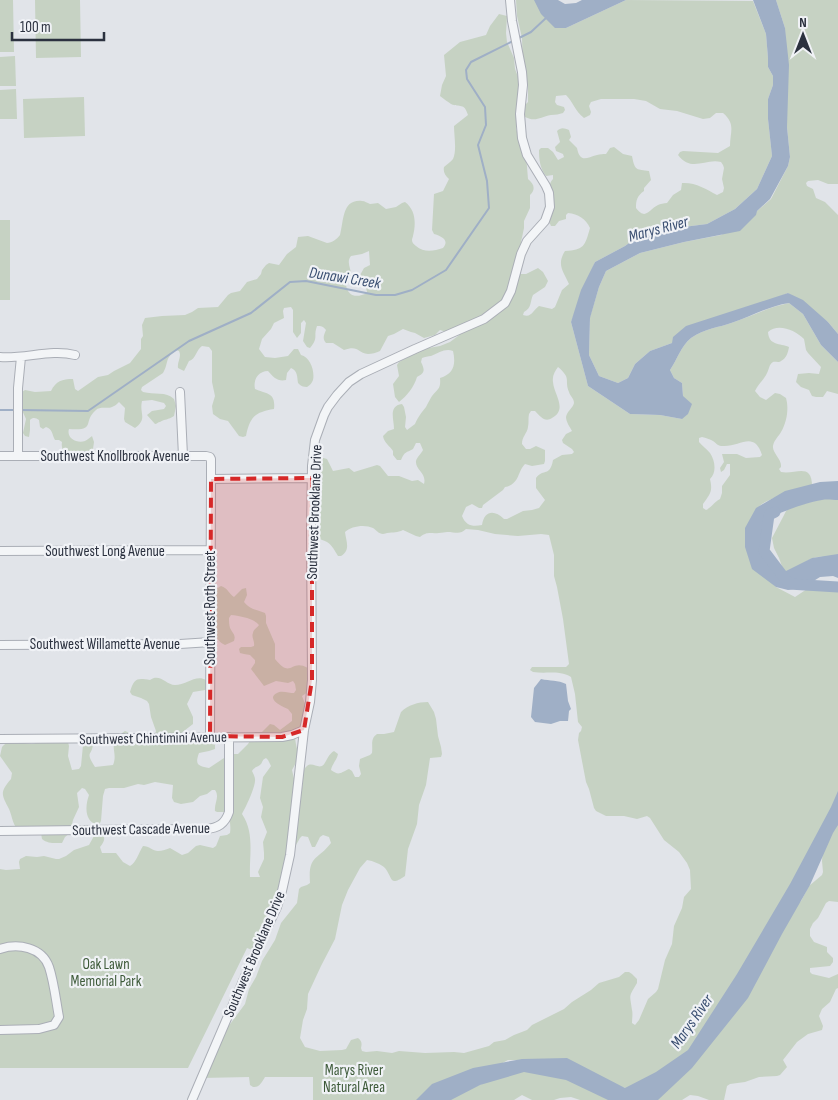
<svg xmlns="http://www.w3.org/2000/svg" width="838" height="1100" viewBox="0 0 838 1100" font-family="'Sofia Sans Condensed',sans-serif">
	<rect width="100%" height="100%" fill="#e1e4e9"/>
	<path fill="#c6d2c3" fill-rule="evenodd" d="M0 0H13L14 52H0Z
		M35 0H80L81 57 36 58Z
		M516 0H536L566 28 626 0 753 1 766 34 768 58V67L773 76V85L768 99V119L772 156 757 189 735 209 707 224 668 229 657 226 650 228 625 246 595 262 571 322 588 386 630 414 660 415 682 419 683 396 682 383 674 378 670 370C677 360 681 346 691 338 705 328 718 328 734 322 752 316 769 307 789 303L803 314 821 345 838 362V394L827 391 823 397H816L812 396 809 390 801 387 796 382 798 374 809 373 819 374 821 367 808 353 806 350 804 339C795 330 778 323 768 332 769 346 780 343 789 347 788 352 787 358 781 361 779 363 775 361 773 362 769 364 769 370 767 373 764 380 758 384 755 391L760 397 766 400 775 393 780 394 786 398C789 408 787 422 781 432 779 436 774 440 773 446 772 453 782 459 781 467L779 469 781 472C796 475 813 461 812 489 798 492 762 497 756 511L764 575 776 587 795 597 813 585 819 584 838 587V803L699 1048 635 1091 533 1060H508L495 1067 485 1068H475L431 1100H313V1077H265C262 1082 259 1088 253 1087L250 1085 249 1077 201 1078 214 1053H216L225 1031 245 1004 249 989 256 977 262 961 275 940 281 923 297 903 299 889 301 887 307 885 310 883C308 855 317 861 331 843L329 837 323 835 320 837 315 847H312L308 837 302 836 300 838 284 866 281 878 280 899 255 947 252 950 247 948 188 1068H0V869L6 870 20 869 19 862 20 859 26 856 37 857 44 856 56 859H59L66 856 74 850 89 845 94 836 100 833C107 837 104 842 100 847L102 853H116L123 862 130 866C136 863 139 852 143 846 149 846 153 851 158 851 162 851 167 849 170 848L182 855 188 853 196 846 200 845 213 848 216 846 220 836 227 835 230 833C231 827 230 818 227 812H217L215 811C214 803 220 797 215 790H212L207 794 200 796 193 802 181 804 174 802 172 798 173 785 155 782 144 785 138 784 124 788H109L105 789 103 796 101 821 99 825C84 823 85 806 89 795L85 789 82 788 77 793 79 807 73 820 70 833 65 837 62 843C55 843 48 844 42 839L41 833 17 829C12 822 12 816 9 809 1 794 0 792 11 779L12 773 0 756 2 747C11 737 22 744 32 744 38 743 42 740 48 739 54 738 62 741 68 742L69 746 68 756 72 770 79 769 81 766 83 745 89 742H93C93 757 84 750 95 767L113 765C119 751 105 744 125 731 132 733 134 742 141 745L144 744 155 734 156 731 151 717 149 704 147 701 141 698 132 695 130 692C134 678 137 678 150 680 160 673 166 685 175 685 186 685 196 674 206 680L207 687 205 690 193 692 187 704 193 717V724L180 734C185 736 190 741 195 742 202 744 208 740 215 745V749L209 751 199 753C195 764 197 766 209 768L230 754H238L248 744 255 732H262L270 724 274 725 280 730 292 721V714L288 709C283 707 265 699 277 693 281 690 289 693 294 693L296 690 295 684 293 681 288 683 276 681 264 686 251 669 255 663V660L250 655 244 654 240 653 239 649 241 647H251L254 646C255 641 251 637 253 633 253 630 257 628 259 625 253 618 240 616 231 615L229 618C229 621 229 625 230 628 233 634 236 635 234 641L225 645C212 639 216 627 214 615 212 604 208 593 221 586 228 588 229 594 234 597L242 589 246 588 247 595 244 602C249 609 257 610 265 613L266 616V623L275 644V659C292 680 290 658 308 668V692L302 696 307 709V721L295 734C295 752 303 751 292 770L297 791 291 802 292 810C296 803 301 796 302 788 304 781 300 772 307 766 312 762 317 768 322 766 326 764 327 755 334 751L338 754C337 760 332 764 331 770 339 776 340 773 349 769L352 771 355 777H359L361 774 359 766 360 759 370 755 372 753C373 745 370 739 377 734H384L394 732 401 712C408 705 418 702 428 702L434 712 436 719 438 736 441 747 442 754 441 757 430 758 426 785 419 805 417 824 408 849 405 876C389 887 393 878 385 868 381 864 373 861 367 860L360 868 348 890 342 905 335 939 321 966 308 994 307 1009 303 1020 300 1038 305 1047 320 1051 342 1050 346 1049 351 1040 358 1038C362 1041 362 1044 361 1048L362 1051 366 1052 377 1051 392 1053 399 1051 425 1053 454 1052 464 1053 489 1046 494 1042 505 1040 514 1035 527 1030 532 1025 564 1009 572 1002 591 990 599 983 619 977 625 972H629L632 974 637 979V983C628 998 630 994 632 1010 633 1014 632 1019 632 1023L635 1025 639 1020 648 999 656 992 658 989 665 960 672 944 674 926 682 908 684 897 691 889 690 870 687 863 679 852 664 840 650 818 647 816 637 819 624 816H606L596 811 594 808 589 789 586 782 578 740 579 733 581 731 582 727 578 722 575 694 571 677C559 670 546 674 533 672L530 670 532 667H566L569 664 563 619 557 587 554 576V555L549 535 541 534 518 536 495 534 478 530 466 529C460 535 456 532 447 532 445 532 442 533 439 533 430 534 428 531 420 537L416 536 403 530C397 533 394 532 387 533 386 533 385 534 383 534 379 534 376 530 373 528 365 524 351 526 345 532 346 541 351 550 341 556H338C335 551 332 545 327 542 319 538 318 540 313 532 318 525 314 517 313 509 312 494 314 470 320 457L327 459 333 471 349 468 354 472 377 465 380 466 388 476H399L412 481 418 480 424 484C427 473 415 470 416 461 417 457 421 454 423 450L420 443H416L413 449C406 453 405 451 401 460H397L393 455V451C390 446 384 443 383 436L388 431 394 429C394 419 388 406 402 404L404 407 406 417 405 427 407 430 415 424C418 417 421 413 426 407 428 403 430 399 432 396 438 388 441 389 440 378 454 374 456 364 453 351 445 348 439 353 431 356 428 356 425 357 422 358L421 362C425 370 425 373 417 377 414 387 407 396 399 402L395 397 393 384 399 376 397 365 399 362 423 349 440 346 450 342 458 336 465 329 463 326 460 325C454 330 448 333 440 330L435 335 424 338 415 333 411 332 403 329 394 334 388 336 380 351C376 353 372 354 368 354 357 353 359 345 344 350L333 343H326C322 338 324 335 326 330 323 326 321 326 317 326 313 337 319 337 310 348L307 347 303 341 306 323 304 320 301 323V333L297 338 293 332V310L291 307 284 308 283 311 284 318 274 323 271 329 262 339 259 349 265 357 275 358 288 356 294 349H298L301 355C310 357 315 371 313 380 312 383 310 385 307 387 303 387 301 386 298 383 297 377 298 371 291 368L287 373 286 380C278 382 273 377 268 371 258 371 253 380 255 389 266 394 276 392 274 409 256 412 250 416 246 436L243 437 239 436 228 421 220 419 213 414 212 406 215 396 212 382V351L209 347 202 346C196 350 196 359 189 361L184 371 178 368C177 362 182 357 179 351L176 350C164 359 169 363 163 373L142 387 141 390 143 392C154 395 166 391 174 399L176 406 174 416C168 420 165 419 160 422 158 422 157 424 155 424L147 415 152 411 164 409 166 406 164 403 152 400 142 401C139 414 148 418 135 428L125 422 124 419 125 408 119 402C117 404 115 406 112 407 107 409 100 406 96 410 82 422 97 431 69 429 66 438 77 444 85 441 87 440 91 437 92 436L94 442 93 449C84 455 59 460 62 442L59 440H55C52 435 53 429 46 427L43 429 40 427 39 420C36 418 33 417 30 420V430L29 437 25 436 23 433 26 419 22 410 21 398 22 392 25 390 35 392 51 391C56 381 62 379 73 379L75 389 78 391 98 377 108 375 114 371 130 363 141 349V339L143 336 142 325 145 318 162 316 185 315 192 312 198 308 218 307 228 295 231 293 240 291 247 282 257 279 261 274 262 270 266 265 269 263 279 265 287 254 296 247 298 237 308 236 327 243C332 243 337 239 340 235 344 220 342 199 362 201 365 201 367 203 370 204 373 204 376 203 378 203L386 209 396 207 402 203 405 202C416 210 416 224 413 236 413 237 412 238 412 240 412 243 414 244 416 246 424 253 434 251 443 248 450 240 441 236 434 234L432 230 434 194 443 191 449 179C445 175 443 172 444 167 447 164 451 162 453 159 457 151 454 135 454 126L468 115C464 102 460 108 451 104 448 102 444 99 440 96L442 85 446 76 444 55 460 42 486 35 490 26 499 14 507 16 506 33 507 42 514 58 515 69 520 82 516 129 526 155 528 179C534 184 536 189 530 195V208L524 221V228L521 242V252L517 272 519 274H526L538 268 543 272 548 281 545 287 533 295C530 301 532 308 524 312L523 315C532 318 533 310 539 306L552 309 555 307 562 290 569 284C564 272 556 265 565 251 584 250 585 246 590 228 586 219 578 214 568 213L566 215V219L559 221 555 226H551L548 219 551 206 554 205C555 195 545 187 553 179V175L546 176C540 168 539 160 539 150L541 148H548L553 152 558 160 564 157 563 154 556 151 555 147 560 142 557 131C561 127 564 128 569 130L571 137 569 140 577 148C580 163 586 158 597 155 600 154 603 154 606 154L610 148 614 147 623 154 632 156C635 172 637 169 649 171L651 180 644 188V191C637 196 636 200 636 208 646 221 649 209 658 205 660 204 664 203 667 203L673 195 681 190 682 183C695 182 706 189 717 195L723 192 724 188 722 179 724 168 723 165 721 162C705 158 692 173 678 155L680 152 683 151 718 153 730 146C730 132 736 124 723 113H716L710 118 703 119 677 111 660 109 646 101 634 99H601L591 102 589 106 591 112 590 115 584 118C575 111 573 102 566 95L556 96 555 102 557 105 564 107 565 110 563 113C559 114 556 115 551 115 539 117 536 123 523 116L524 106 528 102V87L523 69 522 38 517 16ZM369 251 370 265 364 268 359 277C362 283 367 286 367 293 357 298 348 297 346 285L351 275C351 268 346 262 351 256L362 254ZM558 367C572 379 564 379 569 392 570 396 574 398 574 403 573 408 567 411 566 417 566 422 570 427 572 431L566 434 562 440 563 443 572 449 574 452 572 454 562 455 553 460C550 477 544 468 536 478V488L545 500 539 508 532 510 523 511 507 519H504C494 509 484 511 482 525 473 527 466 526 462 516L466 507 472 504 479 508H482L483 505 503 490 505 487C520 484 517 472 525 464L532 466 544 464 545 461V450L536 446 530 449H526L522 444C522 436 527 434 528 427 529 423 528 418 529 414L531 411H535C540 416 545 423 552 418 568 409 554 395 553 382 552 376 555 371 558 367ZM702 437C706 438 710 439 713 441 717 444 718 446 723 446 740 447 754 430 762 455L760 457 746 458 737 454H722L724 462 720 468 721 472 724 470 727 464H730V475L722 486V493L720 499C714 502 711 508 706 510L703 508V504C710 494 713 492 710 479 717 473 715 460 710 453 707 449 702 446 699 442V438ZM266 758 268 760 271 766 263 777 260 798 263 807 261 817 267 832 263 842 264 853V859L258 872 260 877H250C249 856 255 833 242 814 246 807 256 786 255 779 255 777 253 773 252 771 254 767 258 767 261 764 263 761 262 760 266 758Z
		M776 0H838V184H828L818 180 808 181 806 183 807 186 813 189 816 198 825 202 838 215V334L828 322 788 293 672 343 650 351 635 364 628 378 618 383 599 376 589 355 590 317 599 287 606 271 640 253 684 242 721 235 757 211 771 199 788 166 790 157 787 127 785 28Z
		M15 56 16 86H0V57Z
		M16 89 17 119H0V90Z
		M84 97 85 136 24 138 23 99Z
		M0 220H10V300H0Z
		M838 495V560C825 557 819 554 807 561L804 571 784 572 779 558 774 548 772 538 783 517 786 511 791 507Z
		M838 823V902L829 901 826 903 818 918 813 923 810 929V936L814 942 827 947V952L833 958V962L830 966 810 968V972L812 974 829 978 838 974V988L836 989 830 1002 822 1009 819 1016 823 1026 822 1030 808 1034 797 1042 783 1060 787 1067 780 1075 777 1076 759 1077 745 1082 730 1084 727 1086 724 1100H709L698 1096 690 1095 682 1100H655L786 914 801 901 809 886 822 875 823 872 822 861 823 848Z
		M531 1066 623 1100H580L571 1097 560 1098 554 1100H532L522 1095 514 1100H438Z"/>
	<path fill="#9fafc6" d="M534 0H558L565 4 576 3 582 0H626L566 28H555L541 14Z
		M753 0H776L785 28 789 65 787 127 790 157 788 166 770 199 757 211 756 215 740 231 684 242 640 253 606 271 599 287 590 318 589 355 599 376 618 383 628 378 635 364 650 351 672 343 673 337 686 326 788 293 803 300 828 322 838 334V362L821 345 803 314 789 303C769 306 752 316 734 322 718 328 705 328 691 338 681 346 677 360 670 370L674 378 682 383 683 396 692 404 688 414 682 419 660 415 630 414 588 386 571 322 581 290 595 262 625 246 650 228 657 226 668 229 707 224 735 209 757 189 772 156 768 119V99L773 85V76L768 67V58L766 34Z
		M838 481V500C833 500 827 499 822 500 812 501 783 511 774 516 764 523 760 549 765 559 769 567 777 570 784 572L812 558 838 554V578L833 576 820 577 804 587 788 590 776 587 752 569 745 547V528L756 508 785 491 820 482Z
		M541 679C550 681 558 680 566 684L568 701 571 709 569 711 568 721H560L551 724 535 722 531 717 534 688Z
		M838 791V825L833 833 810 885 782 934 748 998 692 1068 658 1100H608L566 1080 524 1072 480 1085 451 1100H416L432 1084 473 1068 522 1059 567 1058 625 1088 656 1072 688 1050 737 974 790 884 831 807Z"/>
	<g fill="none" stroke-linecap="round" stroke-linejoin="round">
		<path stroke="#9fafc6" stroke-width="2" d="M517 39 531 32 546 18V17
			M0 410H15
			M20 410 88 411 189 341 251 313 290 282 306 281 376 295H395L412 290 446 270 489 208 487 181 478 145 486 125 485 107 467 79 466 70 471 62 513 41"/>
		<path stroke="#9fafc6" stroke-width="11" d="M775 512 769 515 764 551 789 584 838 587"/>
		<g stroke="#aaaeb6" stroke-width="10">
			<path id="minor" d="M0 357C25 359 51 349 75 355
				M180 392 183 456
				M0 456H206L210 457 211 459V479L210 736
				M18 456V388L21 357
				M211 479 312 478
				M0 551 211 550
				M0 645 180 644 211 642
				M0 739 282 737 292 735 304 730
				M0 831 83 830 206 829C218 828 225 824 229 812V737
				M0 949C18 943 42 947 49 967 54 982 56 1001 59 1017L54 1025 39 1029 0 1030
				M192 1100 252 960 277 907 282 891 290 855 304 730 310 702 312 680 311 532 312 466 315 440 324 415 328 407 337 395 349 382 361 374 415 349 484 319 505 303 511 291 521 254 527 241 545 221 550 207 549 193 546 186 527 155 522 138 520 114 523 85 522 72 512 21 510 0"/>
		</g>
		<use href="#minor" stroke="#f3f5f7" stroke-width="8"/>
	</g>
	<path fill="#d62828" fill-opacity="0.2" stroke="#d62828" stroke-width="4" stroke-dasharray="10 6" stroke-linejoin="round" d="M312 478V680L304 730 282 737 210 736 211 479Z"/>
	<g text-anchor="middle" stroke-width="4.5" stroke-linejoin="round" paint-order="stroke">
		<g font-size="15" fill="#2b313f" stroke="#f0f2f6">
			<text x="115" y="461">Southwest Knollbrook Avenue</text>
			<text transform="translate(314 512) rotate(-88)" y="5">Southwest Brooklane Drive</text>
			<text x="105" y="556">Southwest Long Avenue</text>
			<text transform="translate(210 608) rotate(-90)" y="5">Southwest Roth Street</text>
			<text x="105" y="649">Southwest Willamette Avenue</text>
			<text transform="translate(153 738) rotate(-1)" y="5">Southwest Chintimini Avenue</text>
			<text transform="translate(141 829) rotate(-1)" y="5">Southwest Cascade Avenue</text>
			<text transform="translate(254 954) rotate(-67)" y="5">Southwest Brooklane Drive</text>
		</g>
		<g font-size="15" fill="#3d5a39" stroke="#f0f2f6">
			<text x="106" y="969">Oak Lawn<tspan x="106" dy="17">Memorial Park</tspan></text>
			<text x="354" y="1075">Marys River<tspan x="354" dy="17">Natural Area</tspan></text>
		</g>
		<g font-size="16" font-style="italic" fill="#384d70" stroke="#f0f2f6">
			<text transform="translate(658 228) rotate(-15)" y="6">Marys River</text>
			<text transform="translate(345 277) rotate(9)" y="6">Dunawi Creek</text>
			<text transform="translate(691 1021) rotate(-55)" y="6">Marys River</text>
		</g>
	</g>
	<g transform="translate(803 35)" stroke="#f0f2f6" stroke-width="4" paint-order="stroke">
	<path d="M0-4L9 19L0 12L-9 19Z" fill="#2b313f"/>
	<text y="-8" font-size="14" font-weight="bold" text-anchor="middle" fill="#2b313f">N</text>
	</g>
	<path d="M12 32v8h92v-8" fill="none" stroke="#2b313f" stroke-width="2.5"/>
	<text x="20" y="32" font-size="15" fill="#2b313f" stroke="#f0f2f6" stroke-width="4" paint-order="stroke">100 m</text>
</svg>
